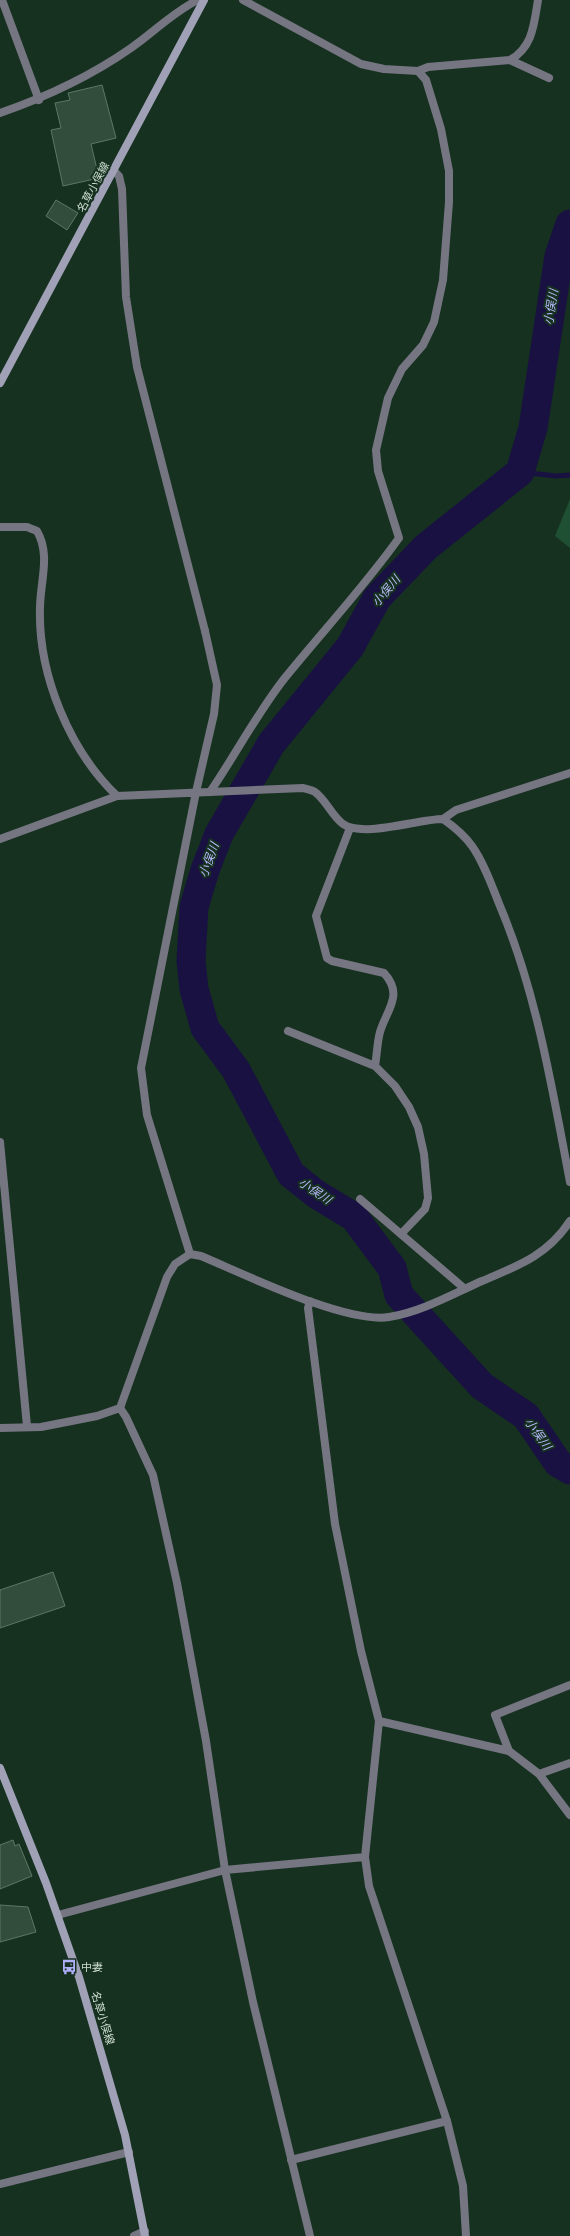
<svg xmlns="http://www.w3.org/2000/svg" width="570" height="2236" viewBox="0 0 570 2236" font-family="Roboto,'Noto Sans JP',sans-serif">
	<rect width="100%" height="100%" fill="#173120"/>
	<path fill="#205033" d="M570 499V548L555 536Z"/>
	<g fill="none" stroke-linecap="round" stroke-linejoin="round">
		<path stroke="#181142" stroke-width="5" d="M520 472 556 476 570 475"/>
		<path stroke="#181142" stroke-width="29" d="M570 224 559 256 533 428 520 472 426 547 377 598 350 647 271 744 219 834 205 870 194 907 191 961 194 989 205 1028 236 1070 291 1174 316 1194 354 1217 392 1268 399 1295 482 1386 526 1416 558 1463 570 1470"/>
	</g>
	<path fill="#324d3b" stroke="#5c7865" d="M102 85 116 138 91 144 99 178 63 186 51 130 61 128 55 103 70 100 68 93Z
		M56 200 78 213 67 230 46 216Z
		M53 1572 65 1606 0 1628V1590Z
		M13 1840 15 1846 19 1844 32 1876 0 1889V1845Z
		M0 1905 28 1907 36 1932 0 1942Z"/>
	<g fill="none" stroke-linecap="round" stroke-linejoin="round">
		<path stroke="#767683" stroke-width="8" d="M2 0 39 100
			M510 60C533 47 534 24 538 0
			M114 171 119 176 122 189 126 297 137 367 205 631
			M210 792C236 754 256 715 284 679 322 632 364 587 399 538L378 471 376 450 388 398 402 369 423 345 434 322 443 280 449 202V171L441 129 426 80 418 71 428 67 510 60 549 78
			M443 819 456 810 570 773
			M350 828 316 916 327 958 332 961 384 973C404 995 387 1009 380 1032 377 1043 377 1055 375 1066
			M0 839 117 796
			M288 1031 375 1066 395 1086 409 1107 418 1127 424 1154 428 1198 425 1209 401 1234
			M0 1142 27 1426
			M120 1408 126 1417 153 1475 177 1583 206 1741 225 1870
			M291 2160 447 2121"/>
		<path stroke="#767683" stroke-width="8" d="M243 0 361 64 384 69 418 71
			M0 113C46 97 91 76 131 48 153 33 173 12 198 0
			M0 527H27L37 531C51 555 40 582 40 608 38 674 69 750 117 796L303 788C306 789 312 790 315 792 326 800 332 816 343 824 363 838 418 819 443 819 453 826 465 836 472 846 484 863 492 886 500 906 537 994 552 1088 570 1182
			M360 1199 465 1289
			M190 1254 147 1115 141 1068 196 792 214 714 217 685 205 631
			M310 1301 308 1308 335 1524 361 1651 379 1721 365 1857 369 1886 447 2121 463 2186 466 2236
			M0 1428 41 1427 97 1416 120 1408 167 1277 175 1264 190 1254 201 1256C244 1274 346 1324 389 1317 421 1312 453 1294 482 1281 518 1266 548 1255 570 1221
			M379 1721 509 1751 539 1774 570 1815
			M509 1751 495 1715 570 1685
			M539 1774 570 1763
			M225 1870 253 2002 310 2236
			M58 1915 225 1870 365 1857
			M0 2184 129 2152
			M134 2236 145 2231"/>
		<path stroke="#a0a1b6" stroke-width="8" d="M0 383 204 0
			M0 1768 46 1883 79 1977 125 2135 145 2236"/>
	</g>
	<defs>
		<g id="bus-bare" transform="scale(1.2)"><path d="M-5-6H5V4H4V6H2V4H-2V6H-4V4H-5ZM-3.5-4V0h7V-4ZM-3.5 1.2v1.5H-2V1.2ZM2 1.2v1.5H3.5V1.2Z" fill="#aeaefb" stroke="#173120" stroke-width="2.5" paint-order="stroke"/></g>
	</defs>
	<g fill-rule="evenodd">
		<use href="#bus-bare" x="69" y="1967"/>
	</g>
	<g text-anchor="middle" stroke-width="4" stroke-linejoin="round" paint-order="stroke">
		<g font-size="11" fill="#cdddd2" stroke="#173120">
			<text transform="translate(93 187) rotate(-62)" y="4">名草小俣線</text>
			<text transform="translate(103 2018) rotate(73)" y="4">名草小俣線</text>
		</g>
		<g font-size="11" fill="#cdddd2" stroke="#173120" text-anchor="start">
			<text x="81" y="1971">中妻</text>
		</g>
		<g font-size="12" font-style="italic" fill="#babbfe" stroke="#173120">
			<text transform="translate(551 307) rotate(-81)" y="4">小俣川</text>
			<text transform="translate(386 591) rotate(-50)" y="4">小俣川</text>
			<text transform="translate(209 860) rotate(-70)" y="4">小俣川</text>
			<text transform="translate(315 1191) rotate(34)" y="4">小俣川</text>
			<text transform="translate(538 1434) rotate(54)" y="4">小俣川</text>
		</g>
	</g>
</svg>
